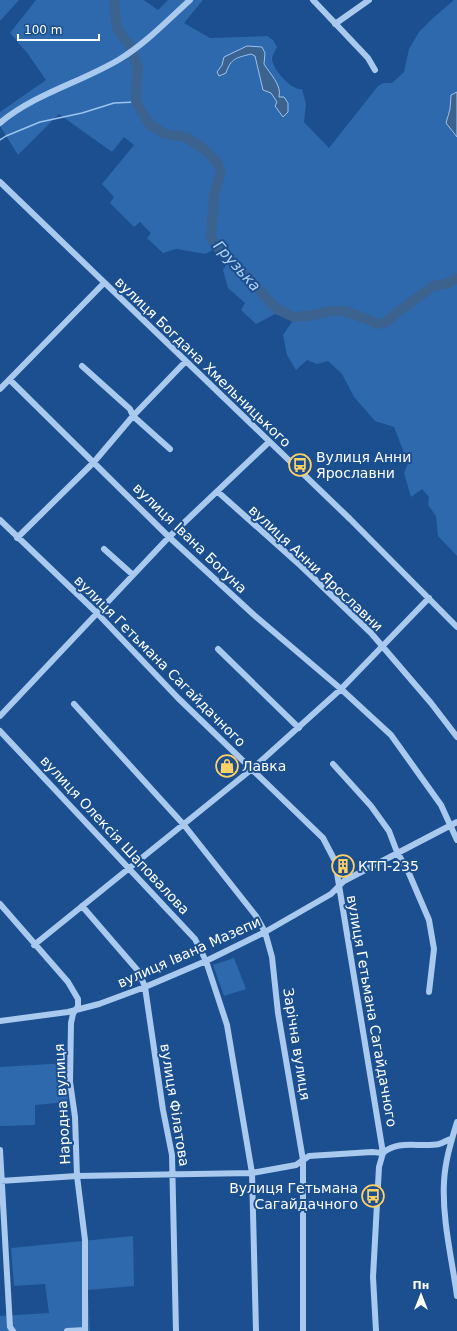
<svg xmlns="http://www.w3.org/2000/svg" width="457" height="1331" viewBox="0 0 457 1331" font-family="'DejaVu Sans',sans-serif">
	<rect width="100%" height="100%" fill="#1b4f8f"/>
	<path fill="#2e69ad" d="M0 0H19L0 21Z
		M36 0H144L158 10 168 0H203L184 23 210 38 267 36 273 40 277 47C275 51 272 56 272 59 273 70 292 91 302 89L306 104 304 122 329 148 378 86 383 83H392L404 72 409 49 419 32 433 18 454 0H457V92L451 95 450 109 447 116 452 132 457 137V556L438 536 436 516 428 505 429 497 422 489 411 497 404 473 409 461 403 450 394 427 375 421 354 397 342 374 328 361 317 364 307 360 296 370 287 355 283 335 294 319 277 313 256 324 241 310 245 303 228 288 223 270 229 261 215 248 206 254 176 249 163 253 147 238 151 233 140 222 134 227 110 203 114 197 102 184 134 145 124 137 112 152 59 114 18 155 0 126V112L46 80 28 54 10 33Z
		M234 958 246 989 224 996 213 965Z
		M66 1063 68 1102 35 1105V1125L0 1126V1067Z
		M133 1236 134 1286 88 1290 90 1331H0V1316L49 1313 45 1284 14 1286 11 1248Z"/>
	<path fill="#3c6290" stroke="#9cc4f0" d="M247 46 262 47 265 53 264 64C270 74 282 85 279 97H284L288 103V112L283 117 275 106 277 102 271 93 263 90 255 56 251 54C236 58 231 58 226 73L219 76 217 72 222 65 224 57Z
		M457 92V137L446 123 450 109 451 95Z"/>
	<g fill="none" stroke-linecap="round" stroke-linejoin="round">
		<path stroke="#9cc4f0" stroke-width="1.5" d="M0 140 6 136 40 122 82 113 114 103 136 102"/>
		<path stroke="#3c6290" stroke-width="10" d="M114 0 117 29 129 44 138 68 136 87V102L150 125 165 134 186 137 204 149 217 162 221 172 214 194 211 237 220 251 234 263 278 310 294 317 314 315 329 311H345L379 324 387 322 395 314 433 286 446 284 457 278"/>
		<path stroke="#a9c9ee" stroke-width="6" d="M313 0 368 58 375 70
			M335 24 369 0
			M0 123C34 94 82 82 120 59 146 43 168 20 190 0
			M0 182 350 519 457 627
			M82 366 130 409 133 416 170 449
			M10 380 169 537 254 615 341 689 391 735 441 805 457 840
			M0 389 104 283
			M218 492 301 566 371 633 431 703 457 737
			M0 520 97 613 178 698 323 838 335 861 383 1153 379 1167 373 1277 376 1331
			M17 538 94 462 133 416 185 362
			M104 549 133 575
			M218 649 299 728
			M74 704 184 825 256 916 265 932 272 957 278 1013 303 1160V1331
			M0 716 169 537 269 442
			M0 731 195 939 206 961 227 1025 252 1173 256 1331
			M333 764 371 806 389 831 397 852 408 871 429 920 434 949 429 992
			M0 904 68 982 78 999V1006L73 1014 71 1023 70 1082 75 1117 77 1176 85 1240V1331
			M82 906 139 972 145 987 163 1110 172 1155 176 1331
			M34 945 252 769 341 689 429 598
			M0 1021 68 1012 99 1004 145 987 206 961 265 932 331 894 344 881 457 822
			M457 1122C451 1142 445 1161 444 1182 442 1220 452 1259 457 1296
			M0 1150 10 1327 13 1331
			M0 1181 77 1176 252 1173 296 1165 309 1156 372 1152 383 1153C398 1139 421 1148 439 1144 443 1143 447 1140 451 1139
			M67 1331 85 1330"/>
	</g>
	<defs>
		<g id="bus-ring" transform="scale(1.15)"><circle r="9.5" fill="#1b4f8f" stroke="#ffd166" stroke-width="1.5"/><path d="M-5-6H5V4H4V6H2V4H-2V6H-4V4H-5ZM-3.5-4V0h7V-4ZM-3.5 1.2v1.5H-2V1.2ZM2 1.2v1.5H3.5V1.2Z" fill="#ffd166"/></g>
		<g id="shop-ring" transform="scale(1.15)"><circle r="9.5" fill="#1b4f8f" stroke="#ffd166" stroke-width="1.5"/><path d="M-5-2.5h2.3a2.7 3.5 0 0 1 5.4 0H5L5.5 6h-11ZM-1.5-2.5h3a1.5 2.3 0 0 0-3 0Z" fill="#ffd166"/></g>
		<g id="building-ring" transform="scale(1.15)"><circle r="9.5" fill="#1b4f8f" stroke="#ffd166" stroke-width="1.5"/><path d="M-4-6H4V6H1V3H-1V6H-4ZM-2.5-4.3h1.7v1.8h-1.7ZM.8-4.3h1.7v1.8H.8ZM-2.5-1h1.7V.8h-1.7ZM.8-1h1.7V.8H.8Z" fill="#ffd166"/></g>
	</defs>
	<g fill-rule="evenodd">
		<use href="#bus-ring" x="300" y="465"/>
		<use href="#shop-ring" x="227" y="766"/>
		<use href="#building-ring" x="343" y="866"/>
		<use href="#bus-ring" x="373" y="1196"/>
	</g>
	<g text-anchor="middle" stroke-width="4" stroke-linejoin="round" paint-order="stroke">
		<g font-size="14" fill="#fff" stroke="#1b4f8f">
			<text transform="translate(203 362) rotate(44)" y="5">вулиця Богдана Хмельницького</text>
			<text transform="translate(190 538) rotate(44)" y="5">вулиця Івана Богуна</text>
			<text transform="translate(316 568) rotate(43)" y="5">вулиця Анни Ярославни</text>
			<text transform="translate(160 661) rotate(45)" y="5">вулиця Гетьмана Сагайдачного</text>
			<text transform="translate(115 835) rotate(47)" y="5">вулиця Олексія Шаповалова</text>
			<text transform="translate(189 952) rotate(-24)" y="5">вулиця Івана Мазепи</text>
			<text transform="translate(372 1011) rotate(80)" y="5">вулиця Гетьмана Сагайдачного</text>
			<text transform="translate(297 1044) rotate(81)" y="5">Зарічна вулиця</text>
			<text transform="translate(62 1104) rotate(-93)" y="5">Народна вулиця</text>
			<text transform="translate(175 1105) rotate(81)" y="5">вулиця Філатова</text>
		</g>
		<g font-size="14" fill="#fff" stroke="#1b4f8f" text-anchor="start">
			<text x="316" y="462">Вулиця Анни<tspan x="316" dy="16">Ярославни</tspan></text>
			<text x="242" y="771">Лавка</text>
			<text x="358" y="871">КТП-235</text>
			<text x="358" y="1193" text-anchor="end">Вулиця Гетьмана<tspan x="358" dy="16">Сагайдачного</tspan></text>
		</g>
		<g font-size="15" font-style="italic" fill="#b5d3f5" stroke="#1b4f8f">
			<text transform="translate(237 266) rotate(48)" y="5">Грузька</text>
		</g>
	</g>
	<g transform="translate(421 1295)" stroke="#1b4f8f" stroke-width="3" paint-order="stroke">
	<path d="M0-3L7 15L0 10L-7 15Z" fill="#ffffff"/>
	<text y="-6" font-size="11" font-weight="bold" text-anchor="middle" fill="#ffffff">Пн</text>
	</g>
	<path d="M18 34v6h81v-6" fill="none" stroke="#ffffff" stroke-width="2"/>
	<text x="24" y="34" font-size="12" fill="#ffffff" stroke="#1b4f8f" stroke-width="3" paint-order="stroke">100 m</text>
</svg>
